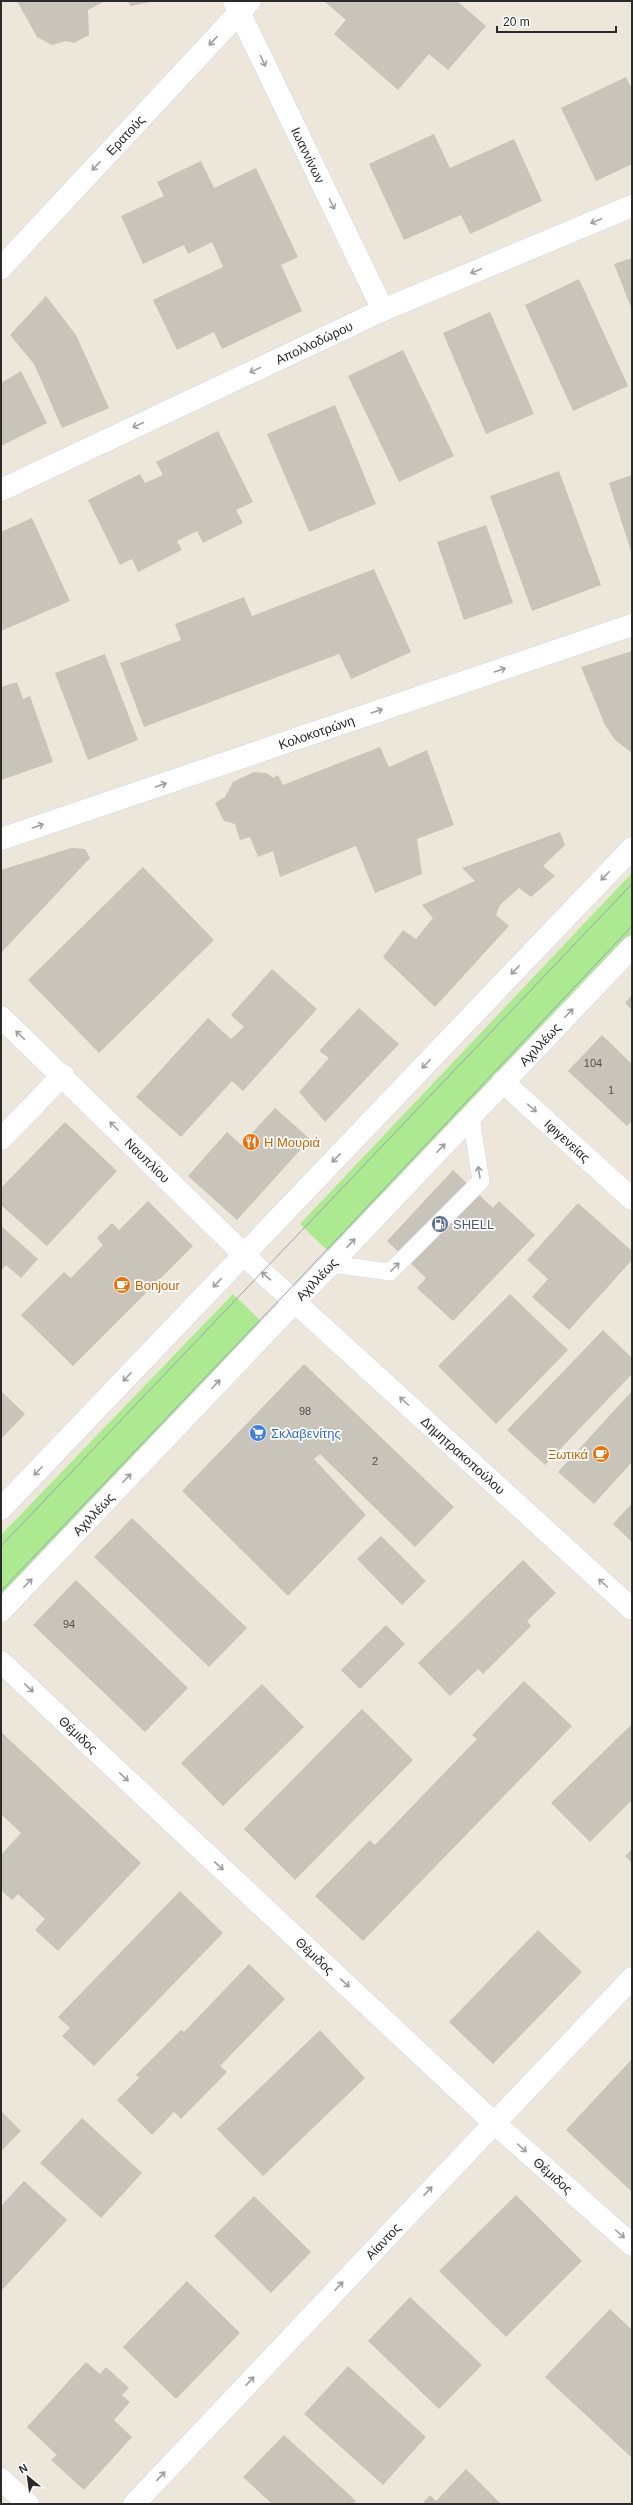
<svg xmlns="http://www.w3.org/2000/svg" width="633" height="2505" viewBox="0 0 633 2505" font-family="Arial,sans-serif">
	<rect width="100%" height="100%" fill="#ede6da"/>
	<path fill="#ace991" d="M632 873V933L329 1252 300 1224Z
		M233 1294 264 1324 1 1597V1535Z"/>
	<path fill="#c8c4b9" d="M17 1H105L88 10 89 35 74 43 66 41 52 45 37 37Z
		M127 1H151V2L131 6Z
		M324 1H457L486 26 448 70 429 54 398 90 334 34 346 20Z
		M626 77 632 89V164L596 181 561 108Z
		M434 134 450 168 514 139 542 201 470 234 461 215 404 240 369 164Z
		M201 161 214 188 256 168 298 257 281 265 302 311 222 349 214 332 177 350 153 300 223 267 212 242 188 254 184 245 143 264 121 216 164 196 157 182Z
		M632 258V310L614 264Z
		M579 279 628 386 573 411 525 305Z
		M46 296 76 335 109 408 62 428 34 364 10 335Z
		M490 312 534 414 486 434 443 333Z
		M403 350 454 456 399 482 348 376Z
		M21 371 47 423 1 446V380L3 382Z
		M335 405 376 504 309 532 267 434Z
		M218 431 253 502 236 510 243 523 203 543 197 531 177 541 182 550 138 572 132 559 120 565 88 500 140 474 145 483 163 475 156 462Z
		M559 471 601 585 532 611 490 496Z
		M632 475V554L609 483Z
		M32 518 70 601 1 631V532Z
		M486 525 513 603 464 620 437 542Z
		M374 569 411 652 351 679 339 654 144 727 120 663 181 640 175 624 244 597 252 616Z
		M632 651V753L615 740 605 725 581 667Z
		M105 654 138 740 88 760 55 673Z
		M17 682 23 699 30 696 53 762 1 780V687Z
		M380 747 389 767 427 750 454 825 417 839 422 874 375 893 356 846 280 877 273 851 258 857 250 837 240 840 235 824 224 821 215 803 225 797 233 782 254 772 267 773 273 778 278 775 283 785Z
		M560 832 565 845 543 866 555 876 531 897 519 888 500 905 496 915 509 926 435 1007 383 957 403 930 416 939 433 918 422 905 475 881 462 868Z
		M71 848 85 849 90 858 1 953V870Z
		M143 867 214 940 99 1053 28 980Z
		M272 969 317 1009 243 1091 232 1081 181 1137 136 1097 208 1018 231 1039 244 1027 231 1015Z
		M632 995V1010L625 1003Z
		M359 1008 399 1044 325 1122 299 1092 329 1058 319 1051Z
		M602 1035 632 1064V1121L627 1126 568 1071Z
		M275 1108 310 1139 237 1220 188 1176 227 1132 241 1145Z
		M65 1122 117 1171 47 1246 1 1205V1188Z
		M453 1170 493 1208 499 1201 535 1235 453 1321 417 1288 426 1278 387 1241Z
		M148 1201 193 1246 73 1366 21 1315 64 1272 71 1278 103 1245 97 1238 112 1223 119 1230Z
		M578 1203 632 1251V1260L569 1330 532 1297 548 1279 527 1260Z
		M1 1226 38 1259 21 1278 6 1265 1 1271Z
		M510 1294 568 1350 496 1424 438 1366Z
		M603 1330 632 1358V1374L545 1465 507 1430Z
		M304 1364 454 1507 415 1547 320 1454 314 1459 366 1515 288 1596 182 1491Z
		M1 1391 25 1414 1 1439Z
		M632 1391V1462L594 1504 558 1472Z
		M632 1503V1542L613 1524Z
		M132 1518 247 1628 209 1667 94 1557Z
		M381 1536 426 1581 402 1605 357 1559Z
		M523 1560 556 1593 527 1621 531 1626 483 1674 478 1669 450 1696 418 1663Z
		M76 1580 188 1688 145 1732 33 1625Z
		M386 1625 405 1644 360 1689 341 1670Z
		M524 1681 572 1726 363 1941 315 1896 370 1840 375 1845 477 1739 472 1735Z
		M262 1684 304 1727 223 1806 181 1763Z
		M362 1709 413 1760 295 1880 244 1829Z
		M632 1724V1800L590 1842 551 1803Z
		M1 1732 141 1863 58 1951 35 1930 45 1919 18 1894 12 1900 1 1890V1855L21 1833 1 1814Z
		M632 1849V1863L625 1856Z
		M180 1891 223 1933 94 2066 62 2036 70 2028 58 2017Z
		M538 1930 582 1972 493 2064 449 2022Z
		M249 1964 285 1999 220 2066 227 2072 181 2119 174 2112 152 2135 117 2100 139 2078 136 2075 181 2030 184 2032Z
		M320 2030 365 2078 263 2176 217 2129Z
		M632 2059V2192L566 2130Z
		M1 2111 21 2131 1 2151Z
		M82 2118 142 2173 101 2218 40 2163Z
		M24 2181 67 2220 1 2291V2206Z
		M516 2195 582 2261 506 2337 439 2271Z
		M254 2196 311 2252 271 2293 214 2236Z
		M187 2281 240 2333 176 2399 123 2347Z
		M410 2297 482 2365 439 2409 368 2341Z
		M610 2309 632 2330V2458L545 2377Z
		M86 2362 100 2374 106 2367 129 2388 122 2395 130 2402 114 2420 132 2437 84 2490 51 2460 57 2455 27 2427Z
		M348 2366 426 2437 383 2485 304 2414Z
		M284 2435 356 2501 353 2504H272L243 2477Z
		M466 2469 501 2504H422L430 2495 436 2501Z"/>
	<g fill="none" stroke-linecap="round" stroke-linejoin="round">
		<g stroke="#cfd3e4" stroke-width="18">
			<path id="lane" d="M331 1264 390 1272 481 1181 471 1117"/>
		</g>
		<g stroke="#cfd3e4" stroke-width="23">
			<g id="street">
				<path id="s1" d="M234 1 383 310"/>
				<path id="s2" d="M1 268 250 1"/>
				<path id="s3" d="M1 490 383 310 632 206"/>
				<path id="s4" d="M1 839 632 625"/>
				<path id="s5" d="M1 1017 262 1272 632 1609"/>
				<path id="s6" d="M503 1082 632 1199"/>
				<path d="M1 1139 63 1075"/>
				<path id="s7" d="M1 1662 493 2122 632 2245"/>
				<path d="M1 2479 28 2504"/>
				<path id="s8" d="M134 2504 632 1978"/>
			</g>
		</g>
		<g stroke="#cfd3e4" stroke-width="23">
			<g id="secondary">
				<path d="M1 1509 632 848"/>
				<path id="s9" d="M1 1611 632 947"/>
			</g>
		</g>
		<use href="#lane" stroke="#fff" stroke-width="17"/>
		<use href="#street" stroke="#fff" stroke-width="22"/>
		<use href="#secondary" stroke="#fff" stroke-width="22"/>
		<path stroke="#9c9fb6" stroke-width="1" d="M1 1546 632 884
			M1 1591 286 1293 632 926"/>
	</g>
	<defs><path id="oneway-shaft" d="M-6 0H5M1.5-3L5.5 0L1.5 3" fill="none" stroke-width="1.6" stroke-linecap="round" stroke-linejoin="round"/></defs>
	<g stroke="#9f9f9f">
		<use href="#oneway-shaft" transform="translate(213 41) rotate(133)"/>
		<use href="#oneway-shaft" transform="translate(263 61) rotate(64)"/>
		<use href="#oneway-shaft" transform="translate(96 166) rotate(133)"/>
		<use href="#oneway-shaft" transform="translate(332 204) rotate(64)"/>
		<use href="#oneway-shaft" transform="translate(596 221) rotate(157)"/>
		<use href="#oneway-shaft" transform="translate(476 271) rotate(157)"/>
		<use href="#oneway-shaft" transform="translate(255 370) rotate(155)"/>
		<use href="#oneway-shaft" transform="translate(138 425) rotate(155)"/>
		<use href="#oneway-shaft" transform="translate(500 670) rotate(-19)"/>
		<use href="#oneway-shaft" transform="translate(377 711) rotate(-19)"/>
		<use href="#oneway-shaft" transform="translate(161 785) rotate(-19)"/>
		<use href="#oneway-shaft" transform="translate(38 826) rotate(-19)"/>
		<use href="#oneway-shaft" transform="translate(605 876) rotate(134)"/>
		<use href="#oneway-shaft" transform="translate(515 970) rotate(134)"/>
		<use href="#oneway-shaft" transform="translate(569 1013) rotate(-46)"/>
		<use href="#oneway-shaft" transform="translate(20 1035) rotate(-137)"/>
		<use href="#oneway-shaft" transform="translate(426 1064) rotate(134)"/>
		<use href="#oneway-shaft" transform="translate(532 1108) rotate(42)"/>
		<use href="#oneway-shaft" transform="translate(114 1126) rotate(-135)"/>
		<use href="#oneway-shaft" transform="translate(441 1148) rotate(-46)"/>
		<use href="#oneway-shaft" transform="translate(336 1158) rotate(134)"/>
		<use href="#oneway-shaft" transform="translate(479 1172) rotate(-99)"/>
		<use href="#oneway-shaft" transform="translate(351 1243) rotate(-46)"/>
		<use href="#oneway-shaft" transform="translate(395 1267) rotate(-45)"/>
		<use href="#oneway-shaft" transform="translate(266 1276) rotate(-139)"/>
		<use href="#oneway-shaft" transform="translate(217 1283) rotate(134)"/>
		<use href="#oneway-shaft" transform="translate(127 1377) rotate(134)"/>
		<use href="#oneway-shaft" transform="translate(216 1384) rotate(-46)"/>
		<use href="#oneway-shaft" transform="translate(404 1401) rotate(-138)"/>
		<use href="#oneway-shaft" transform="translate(38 1471) rotate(134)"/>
		<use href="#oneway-shaft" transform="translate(127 1478) rotate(-46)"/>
		<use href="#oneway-shaft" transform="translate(28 1583) rotate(-46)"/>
		<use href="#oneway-shaft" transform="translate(603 1583) rotate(-138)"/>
		<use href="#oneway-shaft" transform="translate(29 1688) rotate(43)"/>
		<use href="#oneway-shaft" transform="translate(124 1777) rotate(43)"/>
		<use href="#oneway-shaft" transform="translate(219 1866) rotate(43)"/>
		<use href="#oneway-shaft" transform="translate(345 1983) rotate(43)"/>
		<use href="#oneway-shaft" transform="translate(522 2148) rotate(42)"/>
		<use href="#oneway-shaft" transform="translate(428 2191) rotate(-47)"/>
		<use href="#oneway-shaft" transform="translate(620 2234) rotate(42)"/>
		<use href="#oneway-shaft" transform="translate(339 2286) rotate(-47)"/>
		<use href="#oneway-shaft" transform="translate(250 2381) rotate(-47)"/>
		<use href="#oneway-shaft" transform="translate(161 2476) rotate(-47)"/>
	</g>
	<defs>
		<g id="restaurant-disc" transform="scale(0.9)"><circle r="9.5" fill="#e8710a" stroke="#fff"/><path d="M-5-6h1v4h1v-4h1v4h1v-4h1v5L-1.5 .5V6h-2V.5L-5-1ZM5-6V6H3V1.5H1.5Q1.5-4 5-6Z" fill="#fff"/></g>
		<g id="fuel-disc" transform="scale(0.9)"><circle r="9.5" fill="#5c6f8a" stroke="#fff"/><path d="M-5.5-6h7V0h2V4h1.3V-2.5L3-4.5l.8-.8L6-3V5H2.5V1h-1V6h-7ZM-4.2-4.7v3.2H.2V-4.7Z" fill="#fff"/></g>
		<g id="cafe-disc" transform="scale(0.9)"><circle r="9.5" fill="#e8710a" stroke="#fff"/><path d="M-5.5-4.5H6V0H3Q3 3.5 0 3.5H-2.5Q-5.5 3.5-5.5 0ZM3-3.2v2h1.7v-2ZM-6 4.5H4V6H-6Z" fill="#fff"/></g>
		<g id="supermarket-disc" transform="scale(0.9)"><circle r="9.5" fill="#3f7fe0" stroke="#fff"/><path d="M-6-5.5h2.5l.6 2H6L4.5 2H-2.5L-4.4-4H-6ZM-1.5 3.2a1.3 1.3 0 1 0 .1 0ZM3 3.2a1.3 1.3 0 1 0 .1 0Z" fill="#fff"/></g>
	</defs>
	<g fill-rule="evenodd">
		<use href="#restaurant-disc" x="251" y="1142"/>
		<use href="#fuel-disc" x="440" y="1224"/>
		<use href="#cafe-disc" x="122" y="1285"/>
		<use href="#supermarket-disc" x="258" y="1433"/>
		<use href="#cafe-disc" x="601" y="1454"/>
	</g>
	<g text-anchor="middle" stroke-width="3.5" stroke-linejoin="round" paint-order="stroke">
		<g font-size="11" fill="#52504e">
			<text x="593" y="1067">104</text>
			<text x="611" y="1094">1</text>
			<text x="305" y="1415">98</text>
			<text x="375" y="1465">2</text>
			<text x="69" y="1628">94</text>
		</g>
		<g font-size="13" fill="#2a2a2a" stroke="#fff">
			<text dy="5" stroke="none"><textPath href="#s2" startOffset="182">Ερατούς</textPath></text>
			<text dy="5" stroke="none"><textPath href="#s1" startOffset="171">Ιωαννίνων</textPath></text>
			<text dy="5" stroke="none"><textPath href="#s3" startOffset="346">Απολλοδώρου</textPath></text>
			<text dy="5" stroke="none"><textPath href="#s4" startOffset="333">Κολοκοτρώνη</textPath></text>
			<text dy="5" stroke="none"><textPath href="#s9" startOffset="782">Αχιλλέως</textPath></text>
			<text dy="5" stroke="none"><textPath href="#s6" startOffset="87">Ιφιγενείας</textPath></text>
			<text dy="5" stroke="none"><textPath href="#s5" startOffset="205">Ναυπλίου</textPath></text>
			<text dy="5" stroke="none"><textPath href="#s9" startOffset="458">Αχιλλέως</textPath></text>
			<text dy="5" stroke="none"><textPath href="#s5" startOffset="637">Δημητρακοπούλου</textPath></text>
			<text dy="5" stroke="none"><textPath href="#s9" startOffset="134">Αχιλλέως</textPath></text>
			<text dy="5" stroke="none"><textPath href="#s7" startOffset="106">Θέμιδος</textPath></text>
			<text dy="5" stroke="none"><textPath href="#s7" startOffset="430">Θέμιδος</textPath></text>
			<text dy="5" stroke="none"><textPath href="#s7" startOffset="754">Θέμιδος</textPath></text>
			<text dy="5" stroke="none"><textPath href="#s8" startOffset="362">Αίαντος</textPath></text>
		</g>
		<g font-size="13" fill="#c56008" stroke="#fff" text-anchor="start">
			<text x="264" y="1147">Η Μουριά</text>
			<text x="135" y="1290">Bonjour</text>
			<text x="588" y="1459" text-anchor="end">Ξωτικά</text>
		</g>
		<g font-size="13" fill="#4e5e75" stroke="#fff" text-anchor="start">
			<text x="453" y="1229">SHELL</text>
		</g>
		<g font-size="13" fill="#366cbe" stroke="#fff" text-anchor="start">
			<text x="271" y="1438">Σκλαβενίτης</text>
		</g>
	</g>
	<rect width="633" height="2505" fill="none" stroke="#2a2a2a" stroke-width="4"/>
	<g transform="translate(28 2477) rotate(331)" stroke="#ffffff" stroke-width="3" paint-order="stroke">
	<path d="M0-3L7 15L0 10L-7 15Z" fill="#2a2a2a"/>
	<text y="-6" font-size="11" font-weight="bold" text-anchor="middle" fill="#2a2a2a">N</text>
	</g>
	<path d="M497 26v6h119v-6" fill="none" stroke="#2a2a2a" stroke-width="2"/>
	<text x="503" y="26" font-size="12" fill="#2a2a2a" stroke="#ffffff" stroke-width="3" paint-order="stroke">20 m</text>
</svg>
